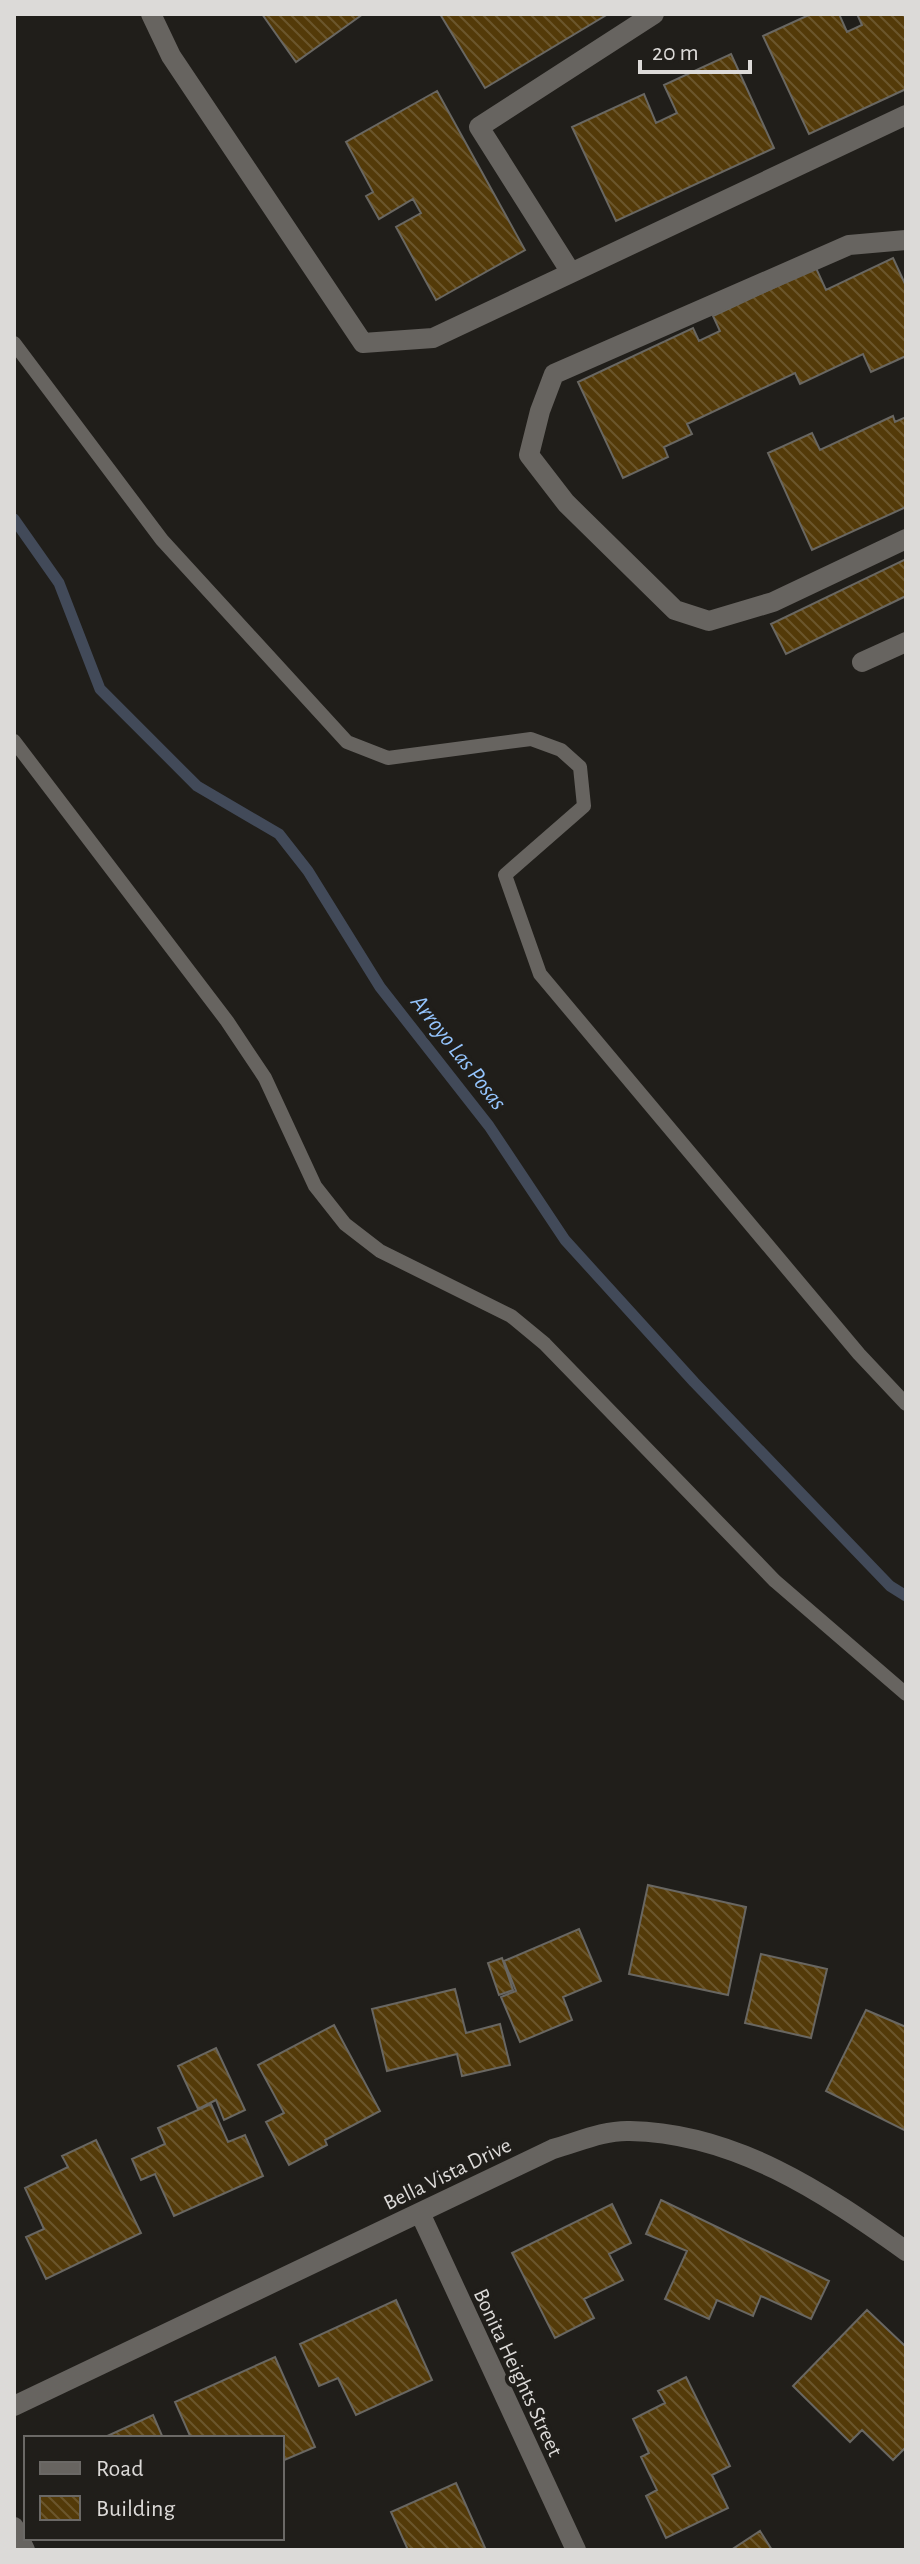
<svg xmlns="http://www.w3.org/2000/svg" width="920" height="2564" viewBox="0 0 920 2564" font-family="'Alegreya Sans',sans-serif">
	<defs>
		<pattern id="building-back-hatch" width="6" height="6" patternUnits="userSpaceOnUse" patternTransform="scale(2)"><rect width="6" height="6" fill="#533a09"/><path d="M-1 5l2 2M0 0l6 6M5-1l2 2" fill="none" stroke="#6b562c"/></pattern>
	</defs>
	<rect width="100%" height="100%" fill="#201e1a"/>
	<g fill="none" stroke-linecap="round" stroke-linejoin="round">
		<path stroke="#424a59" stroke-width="11" d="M14 519 59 583 100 689 197 786 279 834 308 871 380 987 489 1126 565 1240 694 1382 890 1586 906 1596"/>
	</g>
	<path fill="url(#building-back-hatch)" stroke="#696762" stroke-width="2" d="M262 14H363L296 62Z
		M440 14H608L485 88Z
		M811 14H839L847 32 862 25 857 14H906V89L809 134 763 36Z
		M731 54 774 148 616 221 572 127 644 94 656 123 677 113 664 85Z
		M437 91 525 250 436 300 396 227 421 213 413 199 379 219 366 196 373 192 346 142Z
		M893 258 906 286V356L871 372 863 354 800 384 795 373 687 424 692 434 664 447 668 457 623 478 578 382 693 328 699 341 720 331 713 316 816 268 826 290Z
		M893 416 895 422 906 417V507L812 550 768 453 812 433 820 450Z
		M906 559V596L786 654 771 624Z
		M648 1885 746 1907 728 1995 629 1974Z
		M579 1929 601 1981 563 1997 572 2020 520 2042 501 1997 516 1991 504 1961Z
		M761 1954 827 1969 811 2038 745 2023Z
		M502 1958 513 1990 499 1995 488 1963Z
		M455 1989 466 2033 500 2024 510 2065 462 2076 457 2054 387 2071 372 2009Z
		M866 2010 906 2027V2131L826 2091Z
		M334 2025 380 2111 325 2140 327 2145 289 2165 266 2122 284 2113 258 2065Z
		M216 2048 245 2110 224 2120 216 2100 198 2109 178 2066Z
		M211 2104 228 2142 245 2135 263 2176 174 2216 155 2174 141 2180 132 2159 165 2144 158 2128Z
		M96 2140 141 2233 46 2279 26 2237 44 2229 25 2188 68 2167 62 2156Z
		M661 2200 829 2281 811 2319 761 2296 753 2316 717 2300 709 2319 665 2299 687 2251 646 2234Z
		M612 2204 631 2243 609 2254 623 2280 584 2299 594 2318 555 2338 512 2253Z
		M396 2300 432 2380 356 2415 338 2378 319 2386 300 2344Z
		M867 2310 906 2347V2447L893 2460 862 2430 850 2442 793 2386Z
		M275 2357 315 2447 282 2461V2438H191L175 2402Z
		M686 2377 730 2466 712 2475 728 2508 666 2538 646 2496 657 2490 641 2457 649 2453 633 2419 665 2403 658 2391Z
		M153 2415 163 2438H103Z
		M456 2483 486 2550H408L391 2512Z
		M760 2531 772 2550H731Z"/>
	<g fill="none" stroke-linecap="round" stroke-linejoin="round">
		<path stroke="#676460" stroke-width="14" d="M14 343 162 540 347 742 388 758 531 739 561 750 580 767 584 806 505 875 540 974 859 1354 906 1404
			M14 741 227 1021 265 1078 315 1186 345 1224 380 1251 511 1316 545 1344 775 1581 906 1694"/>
		<path stroke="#676460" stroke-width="20" d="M151 14 171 56 363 343 433 338 906 115
			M906 240 849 245 554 374 540 411 529 455 566 503 675 610 709 621 773 602 906 539
			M570 271 479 127 654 14
			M862 662 906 642
			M420 2213 576 2550
			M14 2406 553 2149C578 2142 604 2130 630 2131 735 2133 823 2192 906 2251
			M14 2527 25 2550"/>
	</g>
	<g text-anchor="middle" stroke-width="8" stroke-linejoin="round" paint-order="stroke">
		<g font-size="22" fill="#dcdad8" stroke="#201e1a">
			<text transform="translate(447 2173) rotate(-26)" y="8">Bella Vista Drive</text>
			<text transform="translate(519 2372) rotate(65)" y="8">Bonita Heights Street</text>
		</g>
		<g font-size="24" font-style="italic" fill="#95c5fe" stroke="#201e1a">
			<text transform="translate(459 1052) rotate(52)" y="8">Arroyo Las Posas</text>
		</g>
	</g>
	<rect width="920" height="2564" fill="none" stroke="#dcdad8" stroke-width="32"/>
	<rect x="24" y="2436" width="260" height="104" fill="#201e1a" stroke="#6b6966" stroke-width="2"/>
	<rect x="40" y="2462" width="40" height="12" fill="#676460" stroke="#6b6966" stroke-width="2"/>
	<text x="96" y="2476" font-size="24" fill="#dcdad8">Road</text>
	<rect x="40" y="2496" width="40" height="24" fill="url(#building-back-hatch)" stroke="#6b6966" stroke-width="2"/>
	<text x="96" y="2516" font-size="24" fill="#dcdad8">Building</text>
	<path d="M640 60v12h110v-12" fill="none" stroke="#dcdad8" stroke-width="4"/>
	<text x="652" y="60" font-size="24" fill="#dcdad8" stroke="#201e1a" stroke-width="6" paint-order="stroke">20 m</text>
</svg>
